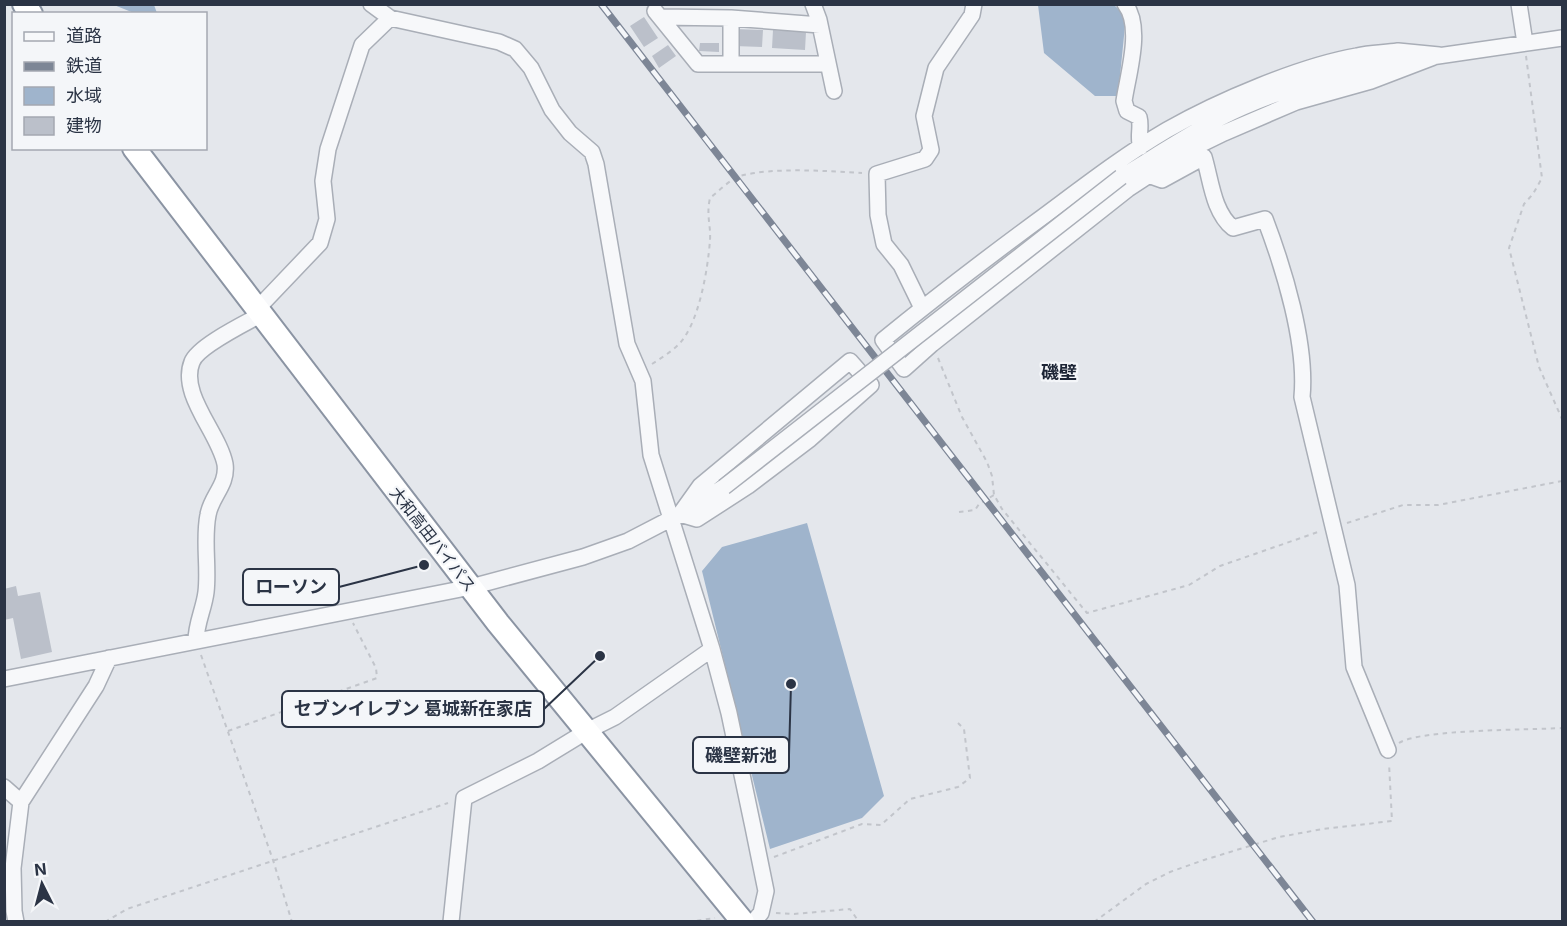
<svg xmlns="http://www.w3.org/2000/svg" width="1567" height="926" viewBox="0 0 1567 926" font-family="Inter,'Noto Sans JP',sans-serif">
	<rect width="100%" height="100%" fill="#e4e7ec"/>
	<path fill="#9fb4cc" d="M114 5H154L157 13H134Z
		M1038 5H1114L1126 16 1118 96H1095L1044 53Z
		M807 523 884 796 862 818 770 849 702 571 722 547Z"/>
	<path fill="#bbc0ca" d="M644 17 658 38 644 47 630 26Z
		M734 29 763 30 762 47 734 46Z
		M773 30 806 32 805 50 772 48Z
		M700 43H719V52L699 51Z
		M668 45 676 56 659 68 652 56Z
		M16 586 18 596 40 592 52 652 21 659 13 618 4 620V589Z"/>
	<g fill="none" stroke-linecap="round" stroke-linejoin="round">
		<g stroke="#a9aeb7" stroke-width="18">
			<path id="minor" d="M371 4 390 18 499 42 515 49 531 68 552 110 570 133 592 152 596 164 627 344 643 381 651 455 712 649 729 713 753 827 766 891 761 913 753 922
				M813 4 819 20 834 91
				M1125 4C1143 27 1128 74 1124 101L1127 111 1139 117C1142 128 1137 137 1141 147
				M1519 4 1525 43
				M655 11 698 64H828
				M660 17 731 18 820 25
				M731 18V64
				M1398 51 1439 55 1371 81 1296 102 1224 133 1183 153 1128 189 932 344 904 369 883 340C937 296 992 254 1048 213 1087 184 1126 154 1167 130 1218 101 1300 66 1357 56 1370 53 1384 53 1398 51Z
				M1431 57 1562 38
				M1148 175 1162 180 1204 157C1211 180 1213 212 1233 228L1265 219C1284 269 1307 344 1302 397L1347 585 1354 667 1388 750
				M1121 177C1154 157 1186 136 1220 118 1277 89 1342 72 1405 61
				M258 308 320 243 327 219 323 181 328 149 362 45 390 18
				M922 308 901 265 884 244 878 215 877 174 925 159 931 150 924 116 936 68 972 15 974 4
				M850 361 871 385 810 439 748 486 697 519 680 514 700 486Z
				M196 641C196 623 204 609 206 592 209 567 203 540 208 515 211 496 228 485 225 464 219 433 179 394 192 362 198 346 246 323 262 314
				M4 679 471 587 583 557 628 541 680 514 724 487
				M4 787 21 802
				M16 922 14 911 13 868 21 802 96 686 109 658
				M451 922 464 798 538 761 587 731 615 717 712 649"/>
		</g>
		<g stroke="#8b94a3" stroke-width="26">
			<path id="highway" d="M24 4 31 14
				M134 148 498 623 743 922"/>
		</g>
		<path stroke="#c2c5cb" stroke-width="2" stroke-dasharray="4.5 4.5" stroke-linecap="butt" d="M1526 56 1542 178 1533 194 1524 204 1509 248 1539 367 1562 419
			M938 358 962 417 987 462 992 476 994 495 1002 509 1087 613 1189 585 1220 566 1318 532
			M652 364C661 358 671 352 678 345 699 325 708 268 710 240 711 225 706 216 710 198 719 191 729 180 740 176 772 167 828 171 862 173
			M959 512 975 510 979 504 994 495
			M1347 523 1403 505H1438L1562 481
			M201 655 273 860 292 922
			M228 731 377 678 376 668 353 623
			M1399 743C1420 729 1531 730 1562 728
			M774 857 862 824 881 825 910 799 958 787 970 778 964 729 958 723
			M776 913 794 914 850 909 859 922
			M105 922 127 909 448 803
			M688 922 715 918
			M1094 922 1146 884 1170 872 1204 860 1279 837 1323 829 1392 821 1389 763"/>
		<use href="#minor" stroke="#f7f8fa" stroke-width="15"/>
		<use href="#highway" stroke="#fff" stroke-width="22"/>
		<g stroke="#7d8696" stroke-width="7">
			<path id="rail" d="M601 4 1313 922"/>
		</g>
		<use href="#rail" stroke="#f4f6f9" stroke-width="4.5" stroke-dasharray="14" stroke-linecap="butt"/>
		<g stroke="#a9aeb7" stroke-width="18" stroke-linecap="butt">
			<path id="minor-bridge" d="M724 487 1121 177"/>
		</g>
		<use href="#minor-bridge" stroke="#f7f8fa" stroke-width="15"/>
	</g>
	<g text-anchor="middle" stroke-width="4.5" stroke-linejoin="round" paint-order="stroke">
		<g font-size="16" fill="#2b3445" stroke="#f4f6f9">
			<text transform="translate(433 539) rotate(52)" y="6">大和高田バイパス</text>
		</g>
		<g font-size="18" font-weight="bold" fill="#1d2536" stroke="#f4f6f9">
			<text x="1059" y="379">磯壁</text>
		</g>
	</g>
	<path fill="none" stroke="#2b3445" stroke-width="2" d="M424 565L339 587M600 656L544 709M791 684L789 755"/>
	<g fill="#2b3445" stroke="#f4f6f9" stroke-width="2">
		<circle cx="424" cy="565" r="6"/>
		<circle cx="600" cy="656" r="6"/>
		<circle cx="791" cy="684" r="6"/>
	</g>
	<g fill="#f4f6f9" stroke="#2b3445" stroke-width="2">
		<rect x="243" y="569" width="96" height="36" rx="6"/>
		<rect x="282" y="691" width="262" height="36" rx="6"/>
		<rect x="693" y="737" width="96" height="36" rx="6"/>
	</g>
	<g font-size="18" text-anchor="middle" font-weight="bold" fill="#2b3445">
		<text x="291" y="593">ローソン</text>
		<text x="413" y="715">セブンイレブン 葛城新在家店</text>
		<text x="741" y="762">磯壁新池</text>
	</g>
	<rect width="1567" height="926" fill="none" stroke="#2b3445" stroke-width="12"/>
	<rect x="12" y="12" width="195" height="138" fill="#f4f6f9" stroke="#a4a8b1" stroke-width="1.5"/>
	<rect x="24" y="32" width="30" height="9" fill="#f7f8fa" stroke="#a4a8b1" stroke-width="1.5"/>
	<text x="66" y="42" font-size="18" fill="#2b3445">道路</text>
	<rect x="24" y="62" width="30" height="9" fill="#7d8696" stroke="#a4a8b1" stroke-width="1.5"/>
	<text x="66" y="72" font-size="18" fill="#2b3445">鉄道</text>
	<rect x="24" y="87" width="30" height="18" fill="#9fb4cc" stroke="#a4a8b1" stroke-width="1.5"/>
	<text x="66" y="102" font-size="18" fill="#2b3445">水域</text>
	<rect x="24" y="117" width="30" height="18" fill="#bbc0ca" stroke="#a4a8b1" stroke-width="1.5"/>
	<text x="66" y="132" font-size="18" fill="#2b3445">建物</text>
	<g transform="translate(42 884) rotate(354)" stroke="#f4f6f9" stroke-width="4.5" paint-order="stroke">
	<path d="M0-4.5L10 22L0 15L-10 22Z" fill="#2b3445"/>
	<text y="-9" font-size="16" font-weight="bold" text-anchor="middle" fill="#2b3445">N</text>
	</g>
</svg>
